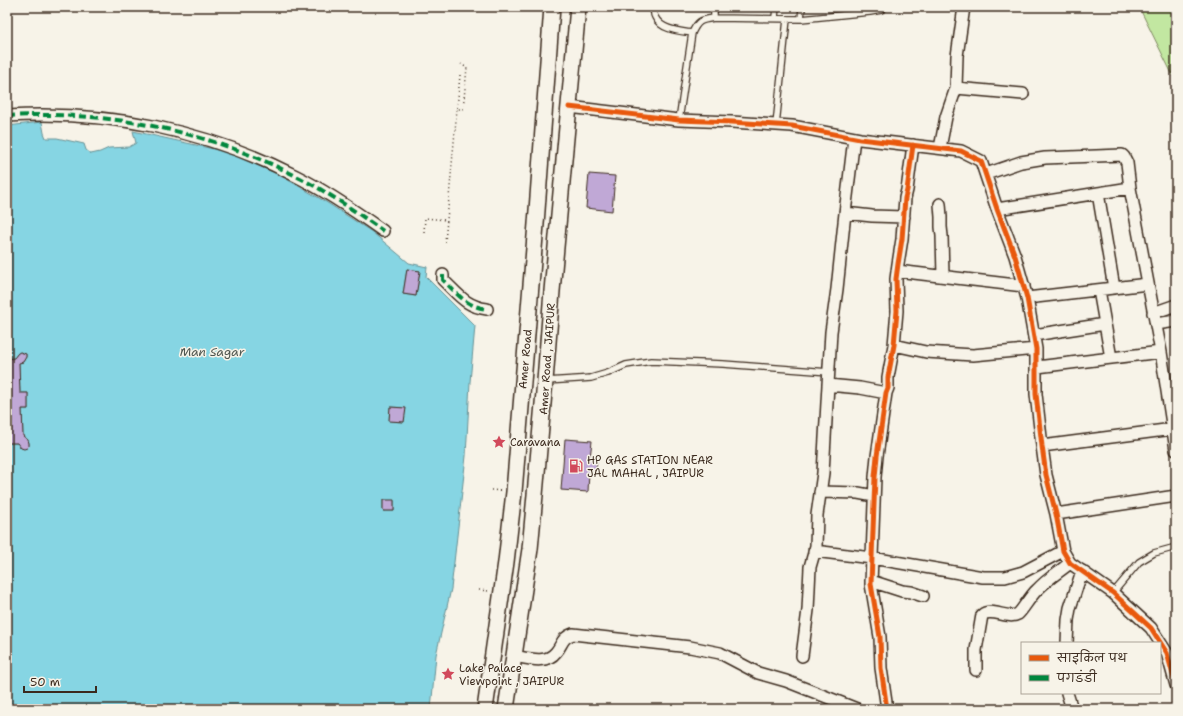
<svg xmlns="http://www.w3.org/2000/svg" width="1183" height="716" viewBox="0 0 1183 716" font-family="'Shantell Sans','Playpen Sans Deva',sans-serif">
	<rect width="100%" height="100%" fill="#f7f3e8"/>
	<filter id="ink" filterUnits="userSpaceOnUse"><feTurbulence type="fractalNoise" baseFrequency=".025" numOctaves="2"/><feDisplacementMap in="SourceGraphic" scale="8" xChannelSelector="R" yChannelSelector="G"/><feConvolveMatrix kernelMatrix="1 2 1 2 8 2 1 2 1" color-interpolation-filters="sRGB"/></filter>
	<g filter="url(#ink)">
		<path fill="#c2e7a1" stroke="#7e8860" d="M1139 7H1176V82Z"/>
		<path fill="#86d5e3" stroke="#689194" fill-rule="evenodd" d="M42 122 44 133 46 138H57L84 144 86 150 91 154 100 152 109 148 129 147 136 143 133 131 227 152 278 174 326 202 372 232 409 263 427 267 426 277 475 326 470 382 466 456 451 589 436 655 431 709H7V443H19L29 446V443L26 438H23L22 409H28V393H20L19 362H23L26 357V354L20 352 16 355V358L7 359V126ZM407 269 420 271 416 296 403 294ZM390 407 405 408 404 422 389 421ZM383 500 394 501V511H383Z"/>
		<path fill="#c0a8d6" stroke="#3b2a1e" d="M589 174 615 176 612 211 586 208Z
			M407 269 420 271 416 296 403 294Z
			M20 352 26 354V357L23 362 19 363 20 393H28V409H22L23 436 28 440 29 443V446L27 448 24 449 21 448 17 443H7V359L14 358 18 353Z
			M390 407 406 408 404 422 389 421Z
			M565 439 592 441 590 458 597 459 596 472H589L588 492 561 490Z
			M383 500H394V511H383Z"/>
		<g fill="none" stroke-linecap="round" stroke-linejoin="round">
			<g stroke="#3b2a1e" stroke-width="8">
				<path id="lane" d="M653 7C654 10 653 14 655 17 661 30 679 31 692 33
					M714 7V18L801 19 870 12 881 10 885 7
					M775 18 776 7
					M801 19 802 7
					M679 120 692 33C698 20 701 20 714 18
					M776 125 787 19
					M546 381 578 379 591 378 608 373 626 365 651 361 723 364 829 372
					M1113 593 1139 562 1154 553 1176 547"/>
			</g>
			<g stroke="#3b2a1e" stroke-width="14">
				<path id="street" d="M956 88 957 56 964 7
					M569 107 679 120 732 122 792 126 860 139 961 151 981 161 997 209 1015 256 1027 298 1036 349V394L1042 446 1046 475 1056 514 1063 551 1070 563 1113 593 1151 628 1167 653 1176 685
					M7 116C107 110 206 130 296 176 326 191 355 211 383 231
					M940 148 946 117 956 88 1023 94
					M986 174 1021 162 1045 158 1122 155 1124 157 1127 163 1130 188 1161 352 1176 450
					M1098 193 1114 288
					M940 204 941 217V227L942 236 943 276
					M997 209 1130 188
					M845 213 872 216 904 217
					M897 271 1024 286
					M443 275V280C458 294 465 306 487 309
					M1099 290 1111 358
					M1027 298 1148 284
					M1153 313 1176 305
					M1156 324 1176 321
					M1034 335 1105 324
					M894 345 926 352 973 355 1036 349
					M1037 367 1161 352
					M828 385 860 388 886 393
					M1042 446 1173 429
					M820 492 858 493 874 496
					M1056 514 1176 496
					M814 551 872 558 983 577H1005L1023 572 1063 551
					M871 581 902 591 911 592 923 596
					M1067 643 1068 620 1070 608 1082 571
					M513 656C527 658 546 665 556 652 563 644 561 638 573 634L690 647 720 653 758 673 786 681 857 709
					M802 656 808 610 810 567 816 546 817 515 823 473 831 332 837 289 845 213 854 138
					M976 670V650L982 615C991 607 1008 620 1018 614 1022 611 1031 595 1037 590 1047 579 1059 572 1070 563
					M1067 693 1072 709
					M887 709 881 668 880 637 871 584 875 477 877 456 886 393 888 388V377L894 345 897 311 896 279 898 264 902 239 905 198 907 190 913 145"/>
			</g>
			<g stroke="#3b2a1e" stroke-width="18">
				<path id="secondary" d="M485 709 506 562 514 492 536 224 552 7
					M506 709 530 549 535 495 545 381 552 291 578 7"/>
			</g>
			<path stroke="#3b2a1e" stroke-width="1.5" stroke-dasharray="1 3" stroke-linecap="butt" d="M460 75 457 109H463L467 68 461 64
				M424 232 425 218 446 220
				M445 242 457 109
				M491 490 502 491
				M479 590 489 591"/>
			<use href="#lane" stroke="#f7f3e8" stroke-width="5.5"/>
			<use href="#street" stroke="#f7f3e8" stroke-width="11"/>
			<use href="#secondary" stroke="#f7f3e8" stroke-width="15"/>
			<path stroke="#00873e" stroke-width="4" stroke-dasharray="8 4" stroke-linecap="butt" d="M7 8 8 7
				M7 116C107 110 206 130 296 176 326 191 355 211 383 231
				M443 275V280C458 294 465 306 487 309"/>
			<g stroke="#f7f3e8" stroke-width="8">
				<path id="cycleway" d="M569 107 679 120 732 122 792 126 860 139 961 151 981 161 997 209 1015 256 1027 298 1036 349V394L1042 446 1046 475 1056 514 1063 551 1070 563 1113 593 1151 628 1167 653 1176 685
					M887 709 881 668 880 637 871 584 875 477 877 456 886 393 888 388V377L894 345 897 311 896 279 898 264 902 239 905 198 907 190 913 145"/>
			</g>
			<use href="#cycleway" stroke="#e8590c" stroke-width="5"/>
		</g>
	</g>
	<defs>
		<g id="sight-bare" transform="scale(1.08)"><path d="M0-6L1.8-2.2L6-1.7L2.9 1.2L3.7 5.4L0 3.3L-3.7 5.4L-2.9 1.2L-6-1.7L-1.8-2.2Z" fill="#d1495b" stroke="#f7f3e8" stroke-width="2.5" paint-order="stroke"/></g>
		<g id="fuel-bare" transform="scale(1.08)"><path d="M-5.5-6h7V0h2V4h1.3V-2.5L3-4.5l.8-.8L6-3V5H2.5V1h-1V6h-7ZM-4.2-4.7v3.2H.2V-4.7Z" fill="#d1495b" stroke="#f7f3e8" stroke-width="2.5" paint-order="stroke"/></g>
	</defs>
	<g fill-rule="evenodd">
		<use href="#sight-bare" x="499" y="442"/>
		<use href="#fuel-bare" x="576" y="466"/>
		<use href="#sight-bare" x="448" y="674"/>
	</g>
	<g text-anchor="middle" stroke-width="3" stroke-linejoin="round" paint-order="stroke">
		<g font-size="11" fill="#3b2a1e" stroke="#f7f3e8">
			<text transform="translate(525 359) rotate(-85)" y="4">Amer Road</text>
			<text transform="translate(547 359) rotate(-86)" y="4">Amer Road , JAIPUR</text>
		</g>
		<g font-size="11" fill="#3b2a1e" stroke="#f7f3e8" text-anchor="start">
			<text x="510" y="446">Caravana</text>
			<text x="587" y="464">HP GAS STATION NEAR<tspan x="587" dy="13">JAL MAHAL , JAIPUR</tspan></text>
			<text x="459" y="672">Lake Palace<tspan x="459" dy="13">Viewpoint , JAIPUR</tspan></text>
		</g>
		<g font-size="12" font-style="italic" fill="#4e554f" stroke="#f7f3e8">
			<text x="212" y="356">Man Sagar</text>
		</g>
	</g>
	<rect width="1183" height="716" fill="none" stroke="#f7f3e8" stroke-width="24"/>
	<rect x="12" y="12" width="1159" height="692" fill="none" stroke="#3b2a1e" stroke-width="1.5" filter="url(#ink)"/>
	<rect x="1021" y="642" width="140" height="52" fill="#f7f3e8" stroke="#aca397"/>
	<rect x="1029" y="655" width="20" height="6" fill="#e8590c" stroke="#aca397"/>
	<text x="1057" y="662" font-size="12" fill="#3b2a1e">साइकिल पथ</text>
	<rect x="1029" y="675" width="20" height="6" fill="#00873e" stroke="#aca397"/>
	<text x="1057" y="682" font-size="12" fill="#3b2a1e">पगडंडी</text>
	<path d="M24 686v6h72v-6" fill="none" stroke="#3b2a1e" stroke-width="2"/>
	<text x="30" y="686" font-size="12" fill="#3b2a1e" stroke="#f7f3e8" stroke-width="3" paint-order="stroke">50 m</text>
</svg>
